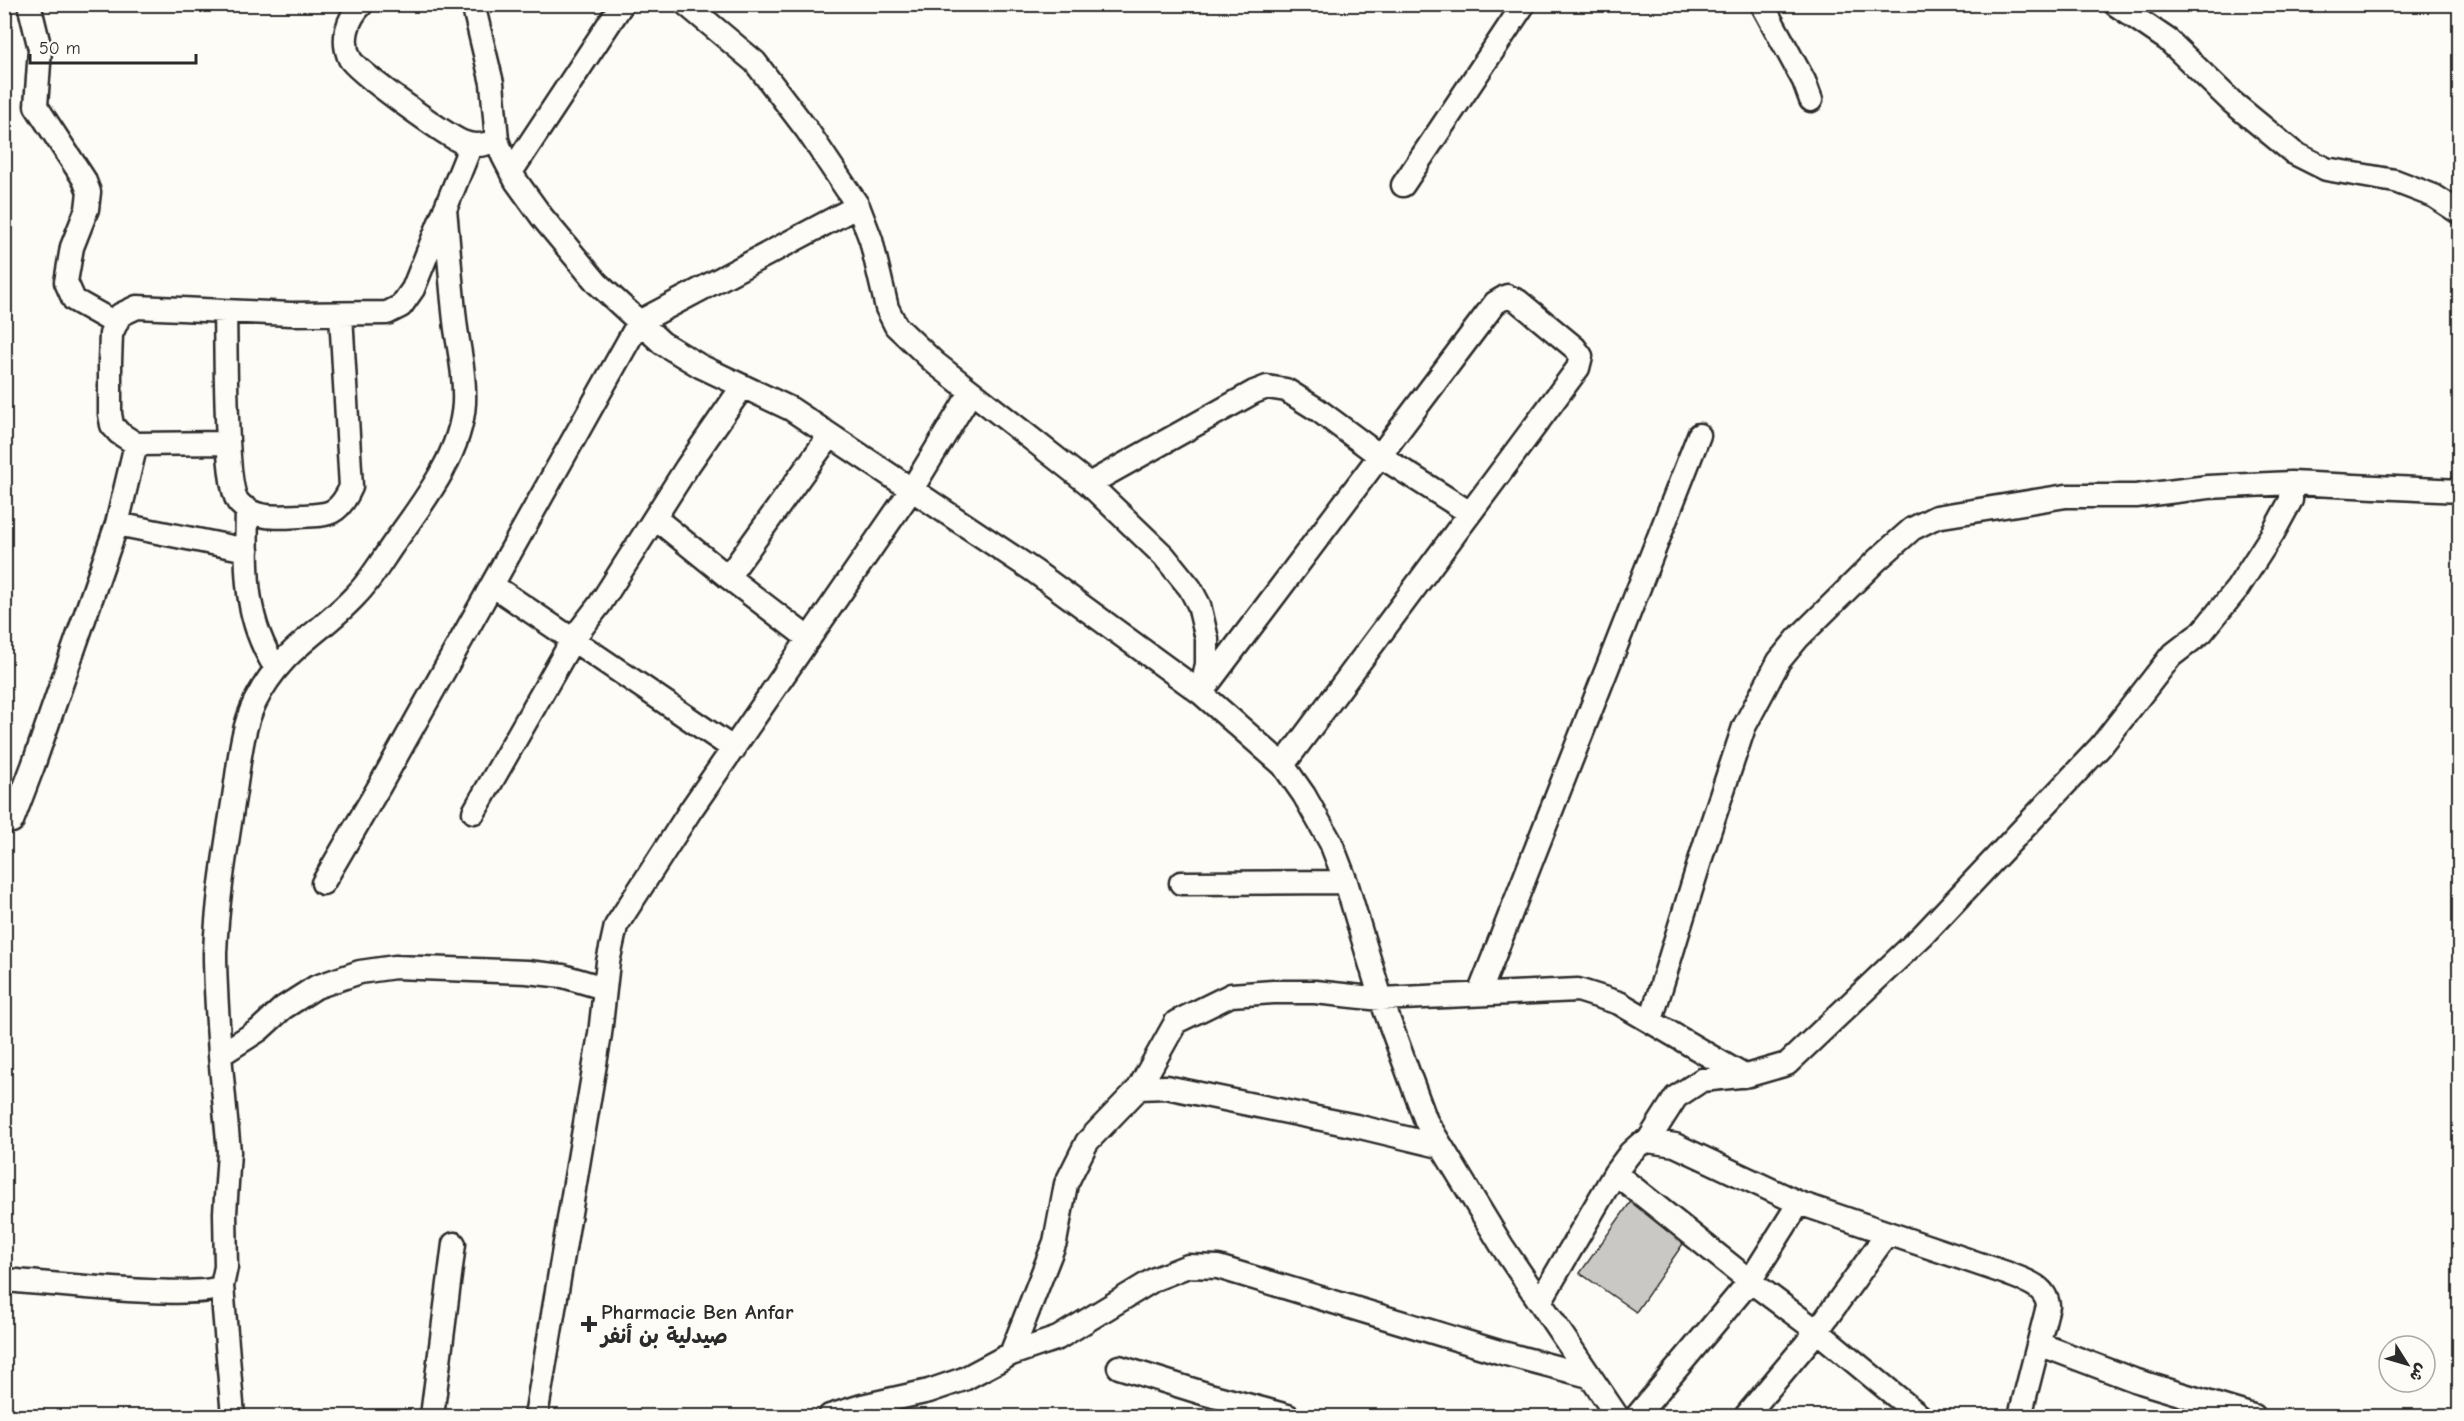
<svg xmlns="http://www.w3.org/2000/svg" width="2464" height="1421" viewBox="0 0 2464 1421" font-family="'Comic Neue','Playpen Sans Arabic',sans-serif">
	<rect width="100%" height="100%" fill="#fdfcf7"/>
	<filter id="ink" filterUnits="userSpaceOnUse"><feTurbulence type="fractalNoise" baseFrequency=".0167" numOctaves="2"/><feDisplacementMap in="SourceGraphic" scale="12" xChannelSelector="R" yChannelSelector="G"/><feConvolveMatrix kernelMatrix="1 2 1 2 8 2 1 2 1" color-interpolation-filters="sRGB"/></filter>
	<g filter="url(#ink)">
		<path fill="#c9c8c4" stroke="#2b2b2b" stroke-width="1.5" d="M1632 1200 1687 1238 1636 1312 1580 1273Z"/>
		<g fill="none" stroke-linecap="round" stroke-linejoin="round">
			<g stroke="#2b2b2b" stroke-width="27">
				<path id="minor" d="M29 4 40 49 36 106 84 179 89 192 87 209 72 247 66 282 74 300 115 323
					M362 4C347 19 341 40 350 59 356 71 447 136 462 142 470 145 477 146 485 144
					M473 4 492 83 497 140 503 156 516 181 542 217 597 283 662 343 700 366 791 409 1034 571 1201 693 1283 765 1304 795 1331 843 1346 882 1381 999 1426 1121 1502 1246 1617 1416
					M686 4 755 62 807 130 858 206 871 240 887 308 896 326 935 363 1089 484 1164 556 1190 588 1199 605 1207 639V664L1202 688
					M1762 4 1804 81 1811 100
					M2115 4 2168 40 2232 102 2294 153 2326 169 2395 181 2434 196 2460 213
					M511 172 622 4
					M1403 185 1524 4
					M225 311C226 341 224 487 239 503 254 520 280 517 300 516 328 515 338 516 351 487L341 315
					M228 443 136 444 119 433 112 425 110 414V362L111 334 120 315 137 307 291 314 387 313 401 306 413 289 471 145
					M1089 484 1254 392 1267 387 1286 390 1318 410 1380 456 1470 513
					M247 509C246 566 243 618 276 668
					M655 518 728 577
					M117 524 247 550
					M492 585 734 749
					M809 639 728 577 830 435
					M1201 693 1495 303 1507 296 1518 301 1575 348 1581 356 1578 368 1283 765
					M474 812 573 639 600 604 687 467 743 386
					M12 821 33 766 117 524 136 444
					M323 883 379 787 639 322 858 206
					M1181 883 1346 882
					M1479 994 1699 435
					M1651 1020 1706 841 1744 727 1779 661 1798 638 1877 560 1912 529 1936 517 2066 496H2136L2208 487 2291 483 2460 491
					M220 1055C218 1021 215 987 215 953 217 901 226 848 234 797 239 766 241 730 255 702 282 648 319 635 356 595 370 581 381 562 392 546 421 505 461 456 464 403 465 377 460 354 456 329 451 289 449 249 445 209
					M1139 1088 1176 1022 1231 995 1273 992H1315L1381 999 1578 990 1619 1003 1744 1076
					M1648 1141 1676 1097 1702 1080 1749 1075 1787 1064 1923 935 2101 746 2171 656 2202 632 2237 589 2273 533 2291 500V483
					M1615 1173 1630 1153 1640 1144 1648 1141 1675 1145 1799 1203 2006 1273C2023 1280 2046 1285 2048 1306L2020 1416
					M4 1280C40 1282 200 1301 222 1286L226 1267 225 1213 229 1152 220 1055 259 1030 283 1008 316 987 360 972 395 967 527 972 563 976 604 988
					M222 1286 233 1416
					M1541 1300 1615 1173 1750 1281 1817 1331 1920 1416
					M2039 1344 2134 1380 2253 1416
					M1011 1354 1055 1242 1066 1184 1087 1142 1139 1088 1166 1087 1356 1126 1439 1146
					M1119 1367 1206 1394 1288 1416
					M432 1416 454 1244
					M536 1416 600 1034 608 962 616 926 690 811 912 489 971 392
					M830 1416 862 1406 929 1391 964 1379 1011 1354 1058 1338 1155 1279 1188 1266 1218 1267 1499 1352 1589 1376
					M1637 1416 1750 1281 1799 1203
					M1746 1416 1817 1331 1887 1234"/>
			</g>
			<use href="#minor" stroke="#fdfcf7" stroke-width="22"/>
		</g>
	</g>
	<path fill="#2b2b2b" stroke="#fdfcf7" stroke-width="2" d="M586 1315h6v6h6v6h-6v6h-6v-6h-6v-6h6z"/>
	<g text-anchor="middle" stroke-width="5" stroke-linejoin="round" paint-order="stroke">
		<g font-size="21" font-weight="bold" fill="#2b2b2b" stroke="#fdfcf7" text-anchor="start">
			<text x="601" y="1319">Pharmacie Ben Anfar<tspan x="601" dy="24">صيدلية بن أنفر</tspan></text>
		</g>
	</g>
	<rect width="2464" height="1421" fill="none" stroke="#fdfcf7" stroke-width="24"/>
	<rect x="12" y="12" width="2440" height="1397" fill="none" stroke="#2b2b2b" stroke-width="2" filter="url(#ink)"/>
	<g transform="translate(2407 1364) rotate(127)"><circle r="28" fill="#fdfcf7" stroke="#a9a8a5" stroke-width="1.5"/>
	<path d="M0-4.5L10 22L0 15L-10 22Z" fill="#2b2b2b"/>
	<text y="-9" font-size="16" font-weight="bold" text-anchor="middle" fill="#2b2b2b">ش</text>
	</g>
	<path d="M30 54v9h166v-9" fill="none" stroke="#2b2b2b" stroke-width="3"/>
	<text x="39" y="54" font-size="18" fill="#2b2b2b" stroke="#fdfcf7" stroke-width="4.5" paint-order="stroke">50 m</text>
</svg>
